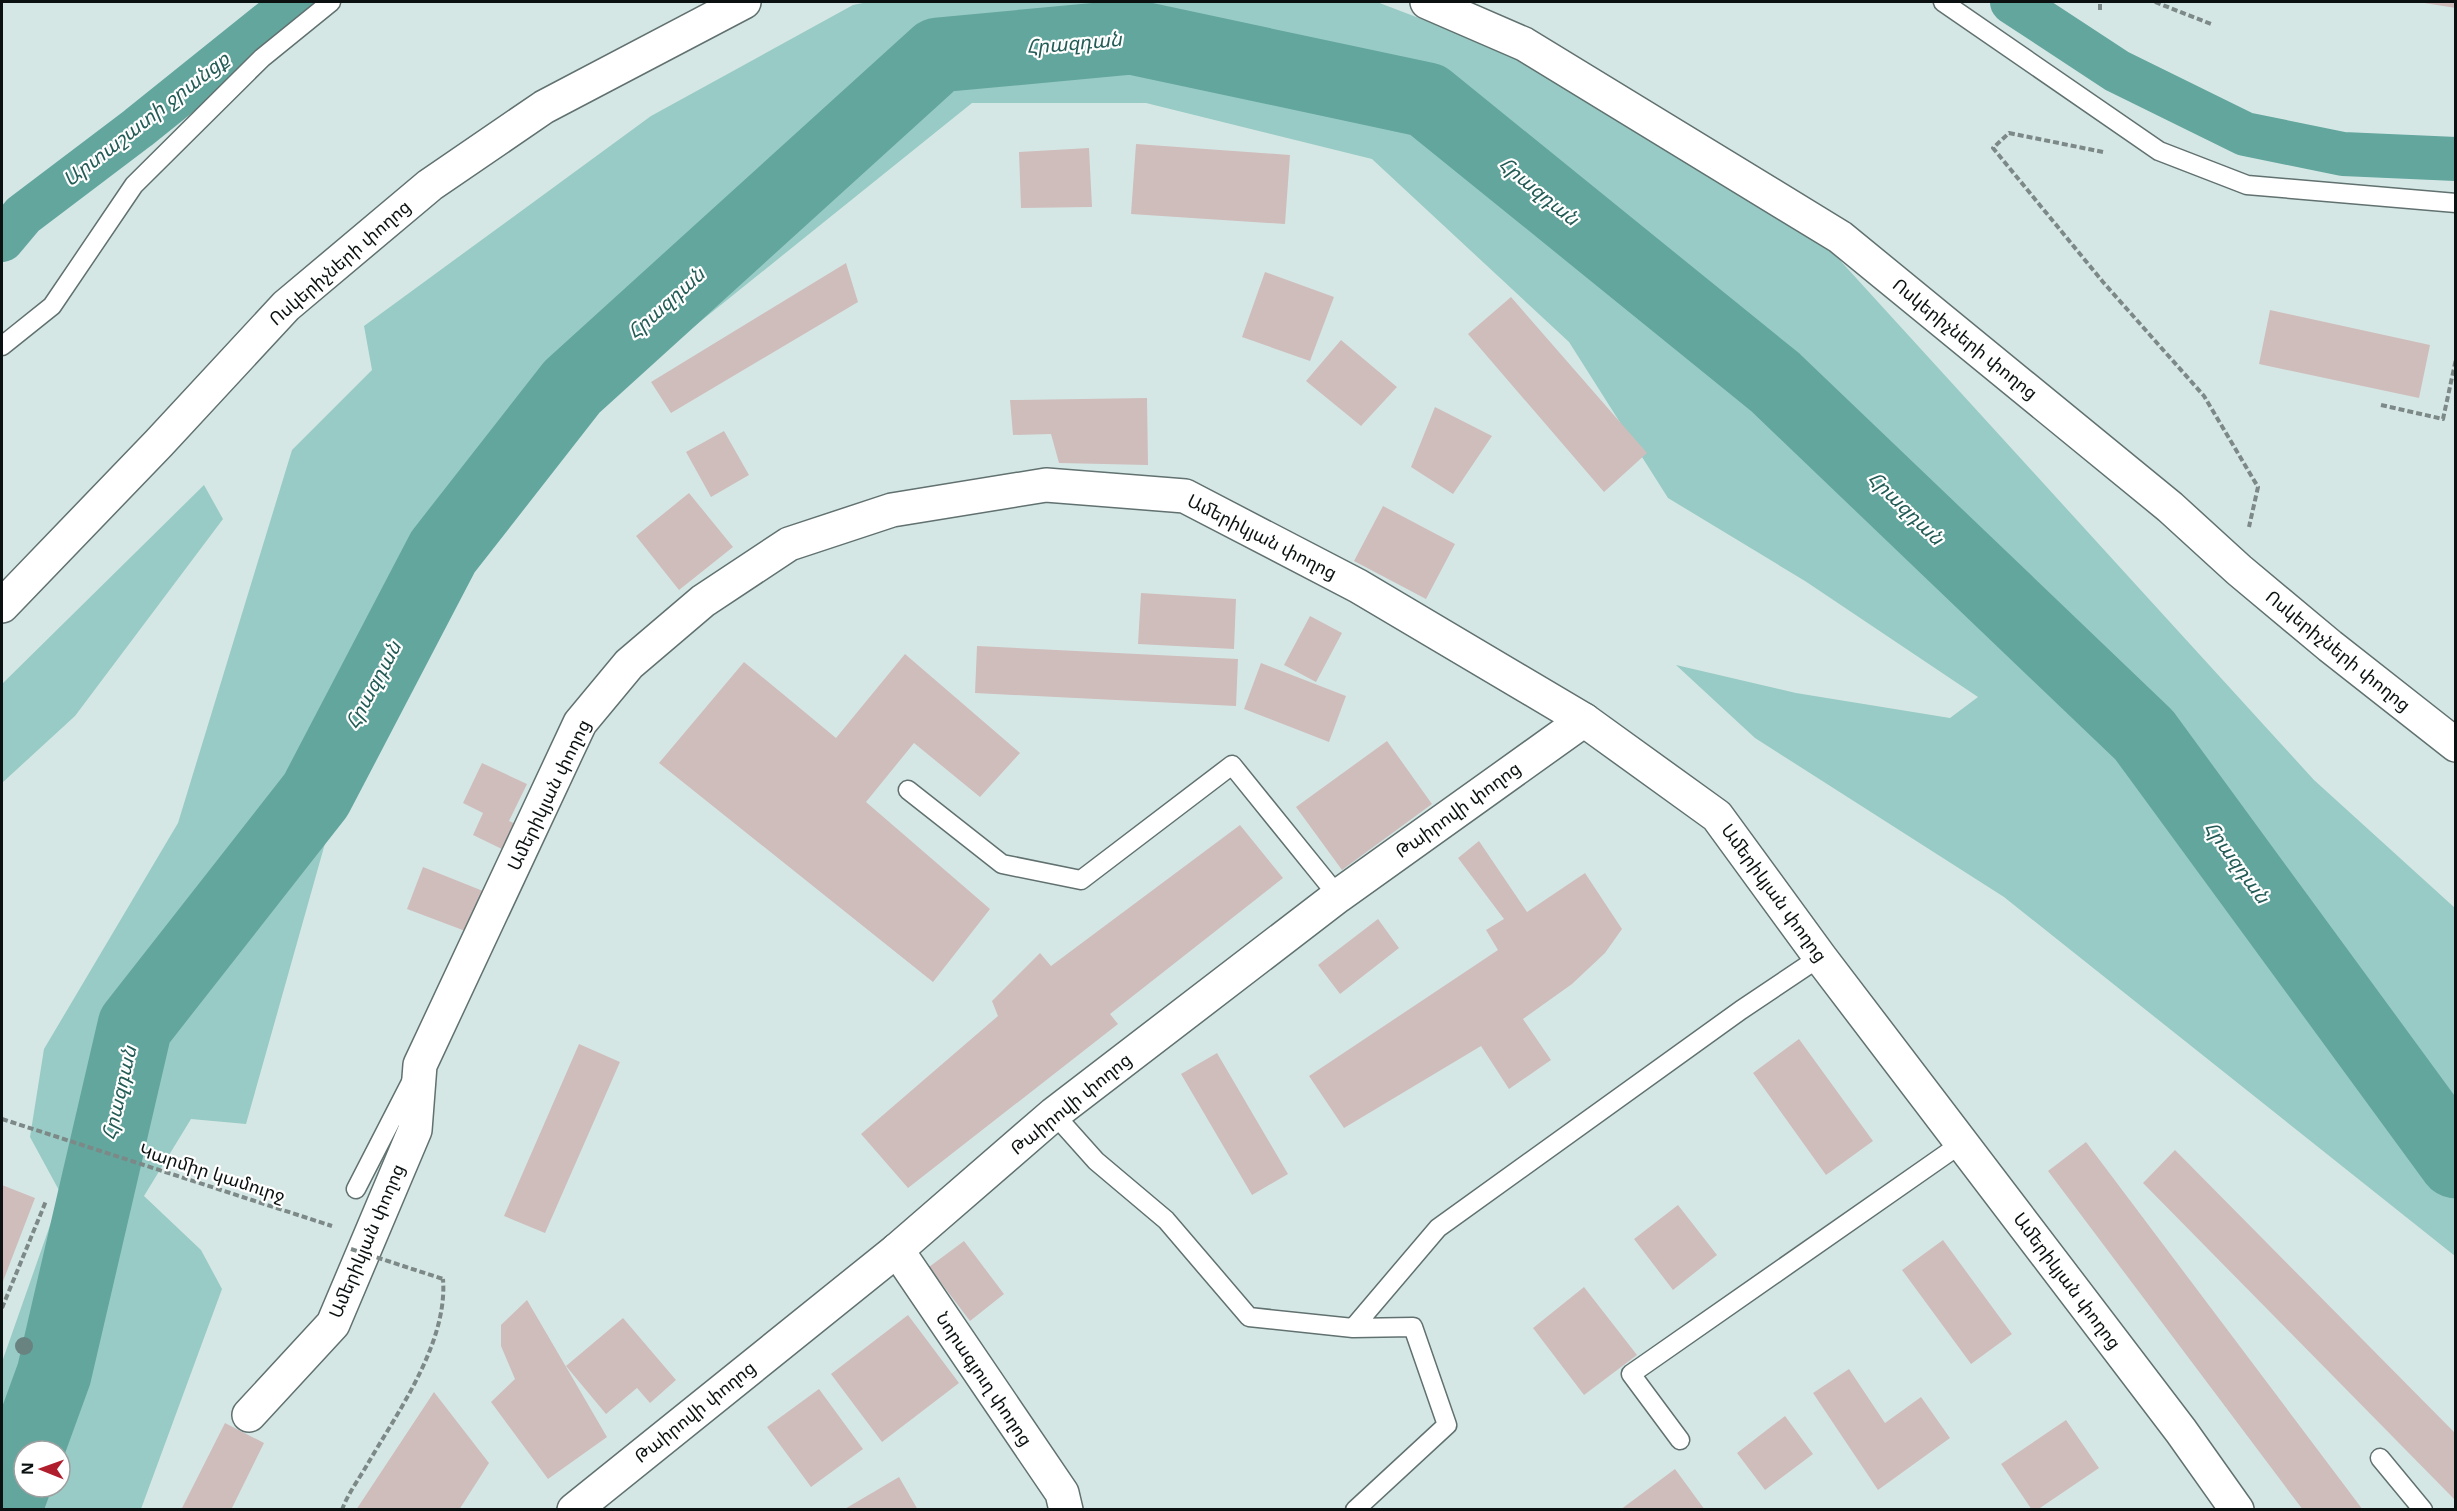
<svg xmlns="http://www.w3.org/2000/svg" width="2457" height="1511" viewBox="0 0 2457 1511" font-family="'Noto Sans','Noto Sans Armenian',sans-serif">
	<rect width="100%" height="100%" fill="#d5e7e5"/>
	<path fill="#98cbc5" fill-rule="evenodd" d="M868 2H1377L1513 54 1826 245 2314 780 2455 908V1256L2004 897 1755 738 1676 665 1796 693 1950 718 1978 697 1805 581 1668 498 1569 342 1372 159 1146 103H972L640 370 457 559 333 815 246 1124 191 1119 144 1196 201 1250 222 1289 141 1509 2 1510V1362L61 1194 30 1137 44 1049 178 823 292 450 372 370 364 326 651 116 853 5ZM24 1451H60V1487H24Z
		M204 485 223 519 75 716 2 783V684Z"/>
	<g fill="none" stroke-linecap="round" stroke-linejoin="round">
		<path stroke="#63a69e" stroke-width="44" d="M2012 2 2117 71 2245 134 2343 154 2456 159
			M2 240 23 215 138 128 295 2"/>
		<path stroke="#63a69e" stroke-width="75" d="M26 1451 54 1374 135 1026 316 795 443 552 572 387 938 55 1132 37 1427 100 1775 382 2144 735 2456 1161
			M4 1510 24 1456"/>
	</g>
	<path fill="#cfbdbc" d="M2424 2H2456V8L2424 3Z
		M1136 144 1290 155 1285 224 1131 214Z
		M1089 148 1092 207 1021 208 1019 152Z
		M846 263 858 302 671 413 651 382Z
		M1265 272 1334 297 1310 361 1242 337Z
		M1511 297 1647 453 1604 492 1468 334Z
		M2270 310 2430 345 2419 398 2259 364Z
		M1341 340 1397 387 1361 426 1306 381Z
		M1147 398 1148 465 1059 463 1051 434 1013 435 1010 400Z
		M1435 407 1492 436 1453 494 1411 467Z
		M724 431 749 475 711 497 686 452Z
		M689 493 733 547 679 590 636 536Z
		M1383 506 1455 544 1426 599 1354 561Z
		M1141 593 1236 599 1234 649 1138 644Z
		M1310 616 1342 633 1316 682 1284 665Z
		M977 646 1238 659 1236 706 975 693Z
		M905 654 1020 753 980 797 914 743 866 802 990 909 933 982 659 763 744 662 836 738Z
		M1261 663 1346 696 1329 742 1244 709Z
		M1387 741 1432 804 1342 870 1296 807Z
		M482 763 527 784 509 821 518 825 506 851 473 835 483 813 463 803Z
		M1240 825 1283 878 1110 1014 1118 1024 908 1188 861 1134 998 1016 992 1001 1040 953 1051 966Z
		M1479 841 1527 912 1585 873 1622 929 1605 953 1572 984 1523 1019 1551 1060 1509 1089 1481 1046 1344 1128 1309 1076 1498 950 1486 930 1504 919 1458 858Z
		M423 867 483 891 468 932 407 909Z
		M1378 919 1399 948 1340 994 1318 965Z
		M1799 1039 1873 1141 1826 1175 1753 1073Z
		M579 1044 620 1062 545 1233 504 1216Z
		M1217 1053 1288 1174 1252 1195 1181 1074Z
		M2086 1142 2363 1510H2303L2048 1171Z
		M2175 1150 2456 1434V1501L2143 1183Z
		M2 1185 35 1198 2 1284Z
		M1678 1205 1717 1255 1673 1290 1634 1239Z
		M1943 1240 2012 1334 1971 1364 1902 1270Z
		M964 1241 1004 1294 970 1321 929 1267Z
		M1584 1287 1637 1355 1584 1395 1533 1328Z
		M527 1300 607 1437 548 1479 491 1402 515 1379 501 1346V1325Z
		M908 1315 959 1383 882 1442 831 1374Z
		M623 1318 676 1380 650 1403 637 1388 606 1414 566 1366Z
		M1849 1369 1885 1423 1921 1397 1950 1438 1878 1490 1813 1393Z
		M819 1389 863 1449 811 1487 767 1427Z
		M434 1392 489 1463 459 1510H356Z
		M1785 1416 1813 1454 1765 1490 1737 1453Z
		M2066 1420 2099 1468 2037 1510H2032L2001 1464Z
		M225 1423 264 1443 231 1510H181Z
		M1675 1469 1705 1510H1620Z
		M899 1477 918 1510H843Z"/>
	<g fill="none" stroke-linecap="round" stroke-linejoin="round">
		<g stroke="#60716f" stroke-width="21">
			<path id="service" d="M1943 2 2159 151 2247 185 2456 203
				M2 346 52 306 134 185 262 58 331 2
				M908 790 1002 864 1081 880 1232 765 1338 896
				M1054 1114 1096 1161 1166 1220 1249 1317 1353 1328 1438 1228 1741 1010 1820 957
				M356 1189 411 1082
				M1353 1328 1413 1327 1447 1425 1355 1510
				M1680 1440 1631 1374 1962 1143
				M2380 1458 2423 1510"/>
		</g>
		<g stroke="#60716f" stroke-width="36">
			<path id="minor" d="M1427 2 1524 44 1840 237 2170 507 2239 570 2330 646 2456 745
				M2 606 159 443 286 306 430 185 544 107 744 2
				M897 1250 1062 1493 1066 1510
				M249 1415 333 1324 415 1130 420 1065 580 723 629 664 703 601 789 544 892 510 1046 485 1185 496 1358 586 1584 720"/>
		</g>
		<g stroke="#60716f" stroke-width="36">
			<path id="tertiary" d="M574 1510 897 1250 1054 1114 1338 896 1584 720 1717 816 1820 957 2181 1431 2237 1510"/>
		</g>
		<path stroke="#7c8987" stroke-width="4" stroke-dasharray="6 3" stroke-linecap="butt" d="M2155 2 2211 24
			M2100 10V2
			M2103 152 2009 133 1993 148 2103 282 2204 396 2258 487 2249 527
			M2381 405 2443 419 2456 359
			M2 1119 332 1226
			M2 1308 46 1201
			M342 1510C347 1495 359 1479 367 1465 397 1413 448 1343 443 1279"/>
		<use href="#service" stroke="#fff" stroke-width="18"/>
		<use href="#minor" stroke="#fff" stroke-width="33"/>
		<use href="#tertiary" stroke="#fff" stroke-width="33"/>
		<path stroke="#7c8987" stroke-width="4" stroke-dasharray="6 3" stroke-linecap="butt" d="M351 1249 443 1279"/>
	</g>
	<circle fill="#698381" cx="24" cy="1346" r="9"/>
	<g text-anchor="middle" stroke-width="4.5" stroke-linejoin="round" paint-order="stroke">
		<g font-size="18" fill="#0a1110" stroke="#fff">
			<text transform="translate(340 263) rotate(-41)" y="6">Ոսկերիչների փողոց</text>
			<text transform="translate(1965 339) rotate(39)" y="6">Ոսկերիչների փողոց</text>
			<text transform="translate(1262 537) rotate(27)" y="6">Ամերիկյան փողոց</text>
			<text transform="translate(2338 651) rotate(39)" y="6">Ոսկերիչների փողոց</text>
			<text transform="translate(549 795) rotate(-64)" y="6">Ամերիկյան փողոց</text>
			<text transform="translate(1458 810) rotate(-36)" y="6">Թաիրովի փողոց</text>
			<text transform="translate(1774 893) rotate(54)" y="6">Ամերիկյան փողոց</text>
			<text transform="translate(1071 1104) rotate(-39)" y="6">Թաիրովի փողոց</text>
			<text transform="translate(212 1173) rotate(18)" y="6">Կարմիր կամուրջ</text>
			<text transform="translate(367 1241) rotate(-67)" y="6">Ամերիկյան փողոց</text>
			<text transform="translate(2067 1281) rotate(53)" y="6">Ամերիկյան փողոց</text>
			<text transform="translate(984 1379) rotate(56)" y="6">Նորագյուղ փողոց</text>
			<text transform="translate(695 1412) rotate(-39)" y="6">Թաիրովի փողոց</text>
		</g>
		<g font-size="20" font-style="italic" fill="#235c56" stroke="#fff">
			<text transform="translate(1074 43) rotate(-5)" y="7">Հրազդան</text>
			<text transform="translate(146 119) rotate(-38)" y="7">Արտաշատի ջրանցք</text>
			<text transform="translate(1539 191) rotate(39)" y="7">Հրազդան</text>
			<text transform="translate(666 303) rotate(-42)" y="7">Հրազդան</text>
			<text transform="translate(1906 508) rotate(44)" y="7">Հրազդան</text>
			<text transform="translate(373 685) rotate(-62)" y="7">Հրազդան</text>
			<text transform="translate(2237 862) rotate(54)" y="7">Հրազդան</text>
			<text transform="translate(119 1093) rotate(-77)" y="7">Հրազդան</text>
		</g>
	</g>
	<rect width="2457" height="1511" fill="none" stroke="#0a1110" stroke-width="6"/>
	<g transform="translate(42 1469) rotate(271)"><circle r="28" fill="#ffffff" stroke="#9da09f" stroke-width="1.5"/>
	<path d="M0-4.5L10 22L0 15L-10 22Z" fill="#b01d2d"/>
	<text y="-9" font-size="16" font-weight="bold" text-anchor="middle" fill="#0a1110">N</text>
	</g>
</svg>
